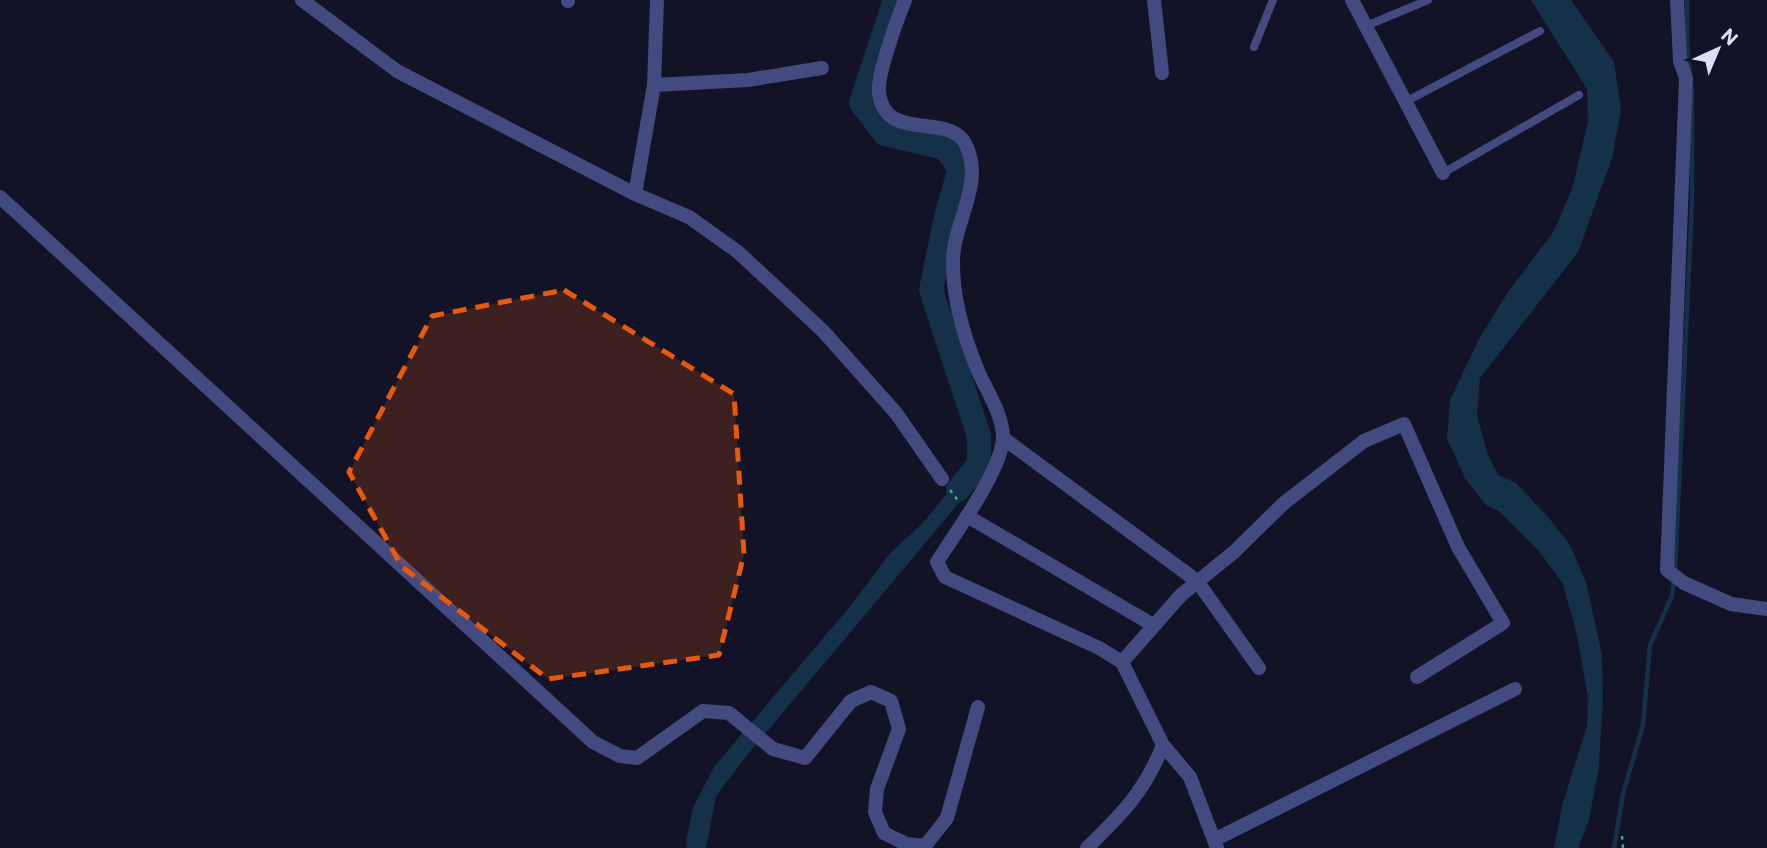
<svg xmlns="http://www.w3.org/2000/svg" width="1767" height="848" viewBox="0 0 1767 848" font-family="Commissioner,sans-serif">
	<rect width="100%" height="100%" fill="#131327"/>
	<path fill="#153049" d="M1531 0H1571L1614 62 1621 110 1612 158 1578 252 1480 378 1477 415 1487 452 1498 475 1516 483 1549 518 1570 545 1586 582 1602 655 1603 700 1599 766 1589 820 1578 848H1554L1563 802 1587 726 1588 698 1577 635 1563 584 1539 551 1499 511 1486 505 1465 478 1447 439 1450 400 1479 339 1508 292 1554 231 1573 186 1588 121 1587 89Z
		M979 464 978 477 963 498 744 759 716 796 706 848H687L686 842 693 808 714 767 852 604 891 552 922 524 967 469Z"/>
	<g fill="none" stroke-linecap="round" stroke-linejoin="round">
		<path stroke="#153049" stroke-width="4.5" d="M1687 0V42L1690 72
			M1675 572 1692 202V88
			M1614 848 1623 794 1643 725 1650 645 1672 596 1674 581"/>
		<path stroke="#153049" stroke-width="24" d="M895 0 861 103 885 134 945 148 960 168 946 217 931 290 979 436V464L958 490"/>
		<path stroke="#3ead96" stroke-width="2.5" stroke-dasharray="3.5 5" stroke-linecap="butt" d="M950 490 959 502
			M1622 836 1623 848"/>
		<path stroke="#434a80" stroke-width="8" d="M1366 26 1428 0
			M1254 47 1273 0
			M1405 102 1540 31
			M1443 173 1579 95"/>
		<path stroke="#434a80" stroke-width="14" d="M302 0 397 71 635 194 689 217 738 252 823 331 896 413 942 479
			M568 0V1
			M905 0C898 17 877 75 879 92 884 144 950 111 966 145 985 186 952 223 953 264 953 301 964 337 978 371 987 391 1002 414 1003 436 1004 467 954 535 937 562L945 577 1099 648 1122 662 1163 745 1190 777 1217 848
			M1154 0 1162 73
			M1352 0 1443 173
			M1677 0 1680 61 1686 78 1667 570 1684 583 1731 604 1767 609
			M654 85 748 80 822 68
			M635 194 654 85 657 0
			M0 197 593 742 620 756 637 758 703 711 729 713 773 749 805 758 851 701 871 692 891 701 899 729 877 789 875 812 884 833 906 844 925 846 947 818 978 707
			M1003 438 1197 581 1259 668
			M967 516 1153 625
			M1122 662 1181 595 1234 552 1284 503 1364 441 1404 424 1458 547 1503 623 1417 677
			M1214 840 1515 689
			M1087 848C1122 814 1145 791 1163 745"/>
	</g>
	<path fill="#e8590c" fill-opacity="0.2" stroke="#e8590c" stroke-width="5" stroke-dasharray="14 9" stroke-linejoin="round" d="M564 290 734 394 744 554 719 655 548 679 402 567 349 472 432 316Z"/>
	<g transform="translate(1718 49) rotate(44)" stroke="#131327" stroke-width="5" paint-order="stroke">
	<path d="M0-5L12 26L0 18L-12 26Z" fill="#dcdefb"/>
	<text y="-10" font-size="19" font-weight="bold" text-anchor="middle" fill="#dcdefb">N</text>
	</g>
</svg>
